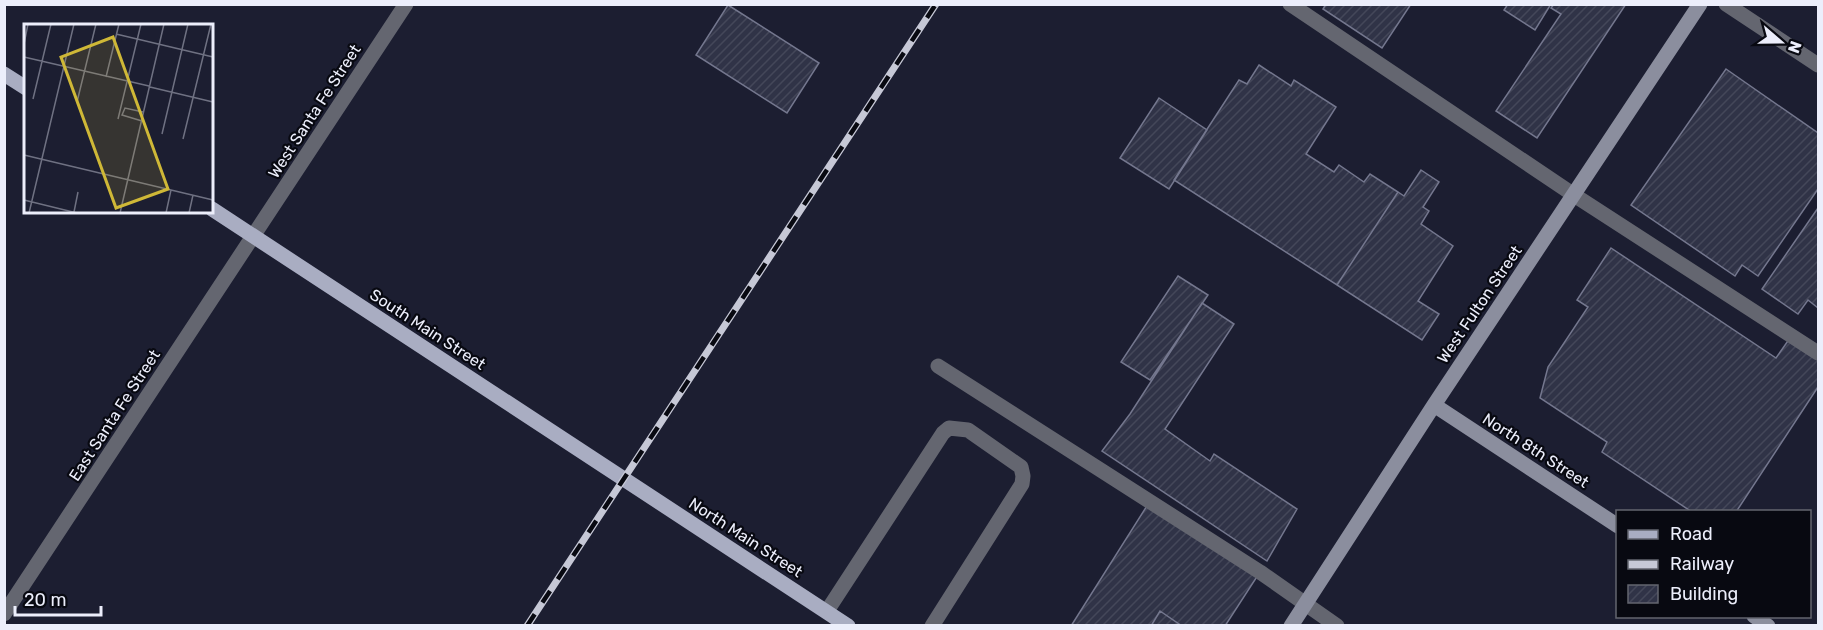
<svg xmlns="http://www.w3.org/2000/svg" width="1823" height="630" viewBox="0 0 1823 630" font-family="Rubik,sans-serif">
	<defs>
		<pattern id="building-hatch" width="6" height="6" patternUnits="userSpaceOnUse" patternTransform="scale(1.5)"><rect width="6" height="6" fill="#303347"/><path d="M-1 1l2-2M0 6l6-6M5 7l2-2" fill="none" stroke="#444759"/></pattern>
	</defs>
	<rect width="100%" height="100%" fill="#1c1e31"/>
	<path fill="url(#building-hatch)" stroke="#74778e" stroke-width="1.5" d="M1326 4H1411L1382 48 1323 9Z
		M1508 4H1551L1535 30 1504 10Z
		M1554 4H1626L1537 138 1496 111 1561 14 1551 8Z
		M728 5 819 63 787 113 696 55Z
		M1259 65 1291 86 1294 80 1336 107 1306 154 1334 172 1339 165 1364 182 1370 174 1398 192 1337 285 1174 180 1239 80 1247 84Z
		M1726 69 1818 133V189L1758 276 1742 265 1735 276 1631 205Z
		M1159 98 1207 130 1169 189 1120 158Z
		M1421 170 1439 182 1423 207 1429 211 1421 224 1453 246 1418 301 1439 314 1422 340 1337 285 1398 192 1404 196Z
		M1818 208V308L1808 300 1798 314 1762 289Z
		M1611 248 1776 358 1792 335 1818 353V387L1736 512H1692L1602 452 1607 442 1540 398 1548 367 1588 307 1577 300Z
		M1178 276 1208 295 1150 380 1121 362Z
		M1202 303 1234 324 1165 429 1210 461 1214 454 1297 509 1267 561 1102 451 1130 414Z
		M1150 501 1260 572 1225 626H1182L1160 611 1151 626H1071Z
		M1160 611 1182 626H1151Z"/>
	<g fill="none" stroke-linecap="round" stroke-linejoin="round">
		<path stroke="#646670" stroke-width="15" d="M1290 4 1574 195 1818 353
			M938 366 1260 572 1337 626
			M827 611 943 433 949 428 968 430 1021 467 1023 476 1022 484 932 626"/>
		<path stroke="#646670" stroke-width="15" d="M1726 4 1818 65
			M4 614 406 4"/>
		<path stroke="#8b8e9e" stroke-width="15" d="M1434 405 1618 526
			M1754 616 1768 626
			M1291 626 1434 405 1700 4"/>
		<path stroke="#a9adc2" stroke-width="15" d="M4 74 26 88
			M212 209 848 626"/>
		<g stroke="#c6c8d6" stroke-width="7">
			<path id="rail" d="M527 626 936 4"/>
		</g>
		<use href="#rail" stroke="#080911" stroke-width="4.5" stroke-dasharray="14" stroke-linecap="butt"/>
	</g>
	<g text-anchor="middle" stroke-width="4.5" stroke-linejoin="round" paint-order="stroke">
		<g font-size="16" fill="#eceefb" stroke="#080911">
			<text transform="translate(314 111) rotate(-57)" y="6">West Santa Fe Street</text>
			<text transform="translate(1479 304) rotate(-56)" y="6">West Fulton Street</text>
			<text transform="translate(428 329) rotate(33)" y="6">South Main Street</text>
			<text transform="translate(114 415) rotate(-57)" y="6">East Santa Fe Street</text>
			<text transform="translate(1536 450) rotate(33)" y="6">North 8th Street</text>
			<text transform="translate(746 537) rotate(33)" y="6">North Main Street</text>
		</g>
	</g>
	<g transform="translate(24 24)">
		<rect width="189" height="189" fill="#1c1e31"/>
		<path fill="none" stroke="#6f7182" stroke-width="1.5" d="M92 10 189 33M0 20 4 0M0 33 125 62M82 53 95 0M126 63 189 78M9 75 27 0M53 78 72 0M94 95 117 0M118 97 98 91 101 84 119 88M138 110 164 0M159 115 187 0M0 131 189 176M0 176 53 189M50 188 54 168M5 189 50 0M96 189 140 0M142 189 147 166M165 189 169 171"/>
		<path fill="#cfb837" fill-opacity="0.15" stroke="#cfb837" stroke-width="3" d="M89 13 144 165 92 184 37 33Z"/>
		<rect width="189" height="189" fill="none" stroke="#eceefb" stroke-width="3"/>
	</g>
	<rect width="1823" height="630" fill="none" stroke="#eceefb" stroke-width="12"/>
	<rect x="1616" y="510" width="195" height="108" fill="#080911" stroke="#63656f" stroke-width="1.5"/>
	<rect x="1628" y="530" width="30" height="9" fill="#a9adc2" stroke="#63656f" stroke-width="1.5"/>
	<text x="1670" y="540" font-size="18" fill="#eceefb">Road</text>
	<rect x="1628" y="560" width="30" height="9" fill="#c6c8d6" stroke="#63656f" stroke-width="1.5"/>
	<text x="1670" y="570" font-size="18" fill="#eceefb">Railway</text>
	<rect x="1628" y="585" width="30" height="18" fill="url(#building-hatch)" stroke="#63656f" stroke-width="1.5"/>
	<text x="1670" y="600" font-size="18" fill="#eceefb">Building</text>
	<g transform="translate(1781 42) rotate(110)" stroke="#080911" stroke-width="4.5" paint-order="stroke">
	<path d="M0-4.5L10 22L0 15L-10 22Z" fill="#eceefb"/>
	<text y="-9" font-size="16" font-weight="bold" text-anchor="middle" fill="#eceefb">N</text>
	</g>
	<path d="M15 606v9h86v-9" fill="none" stroke="#eceefb" stroke-width="3"/>
	<text x="24" y="606" font-size="18" fill="#eceefb" stroke="#080911" stroke-width="4.5" paint-order="stroke">20 m</text>
</svg>
